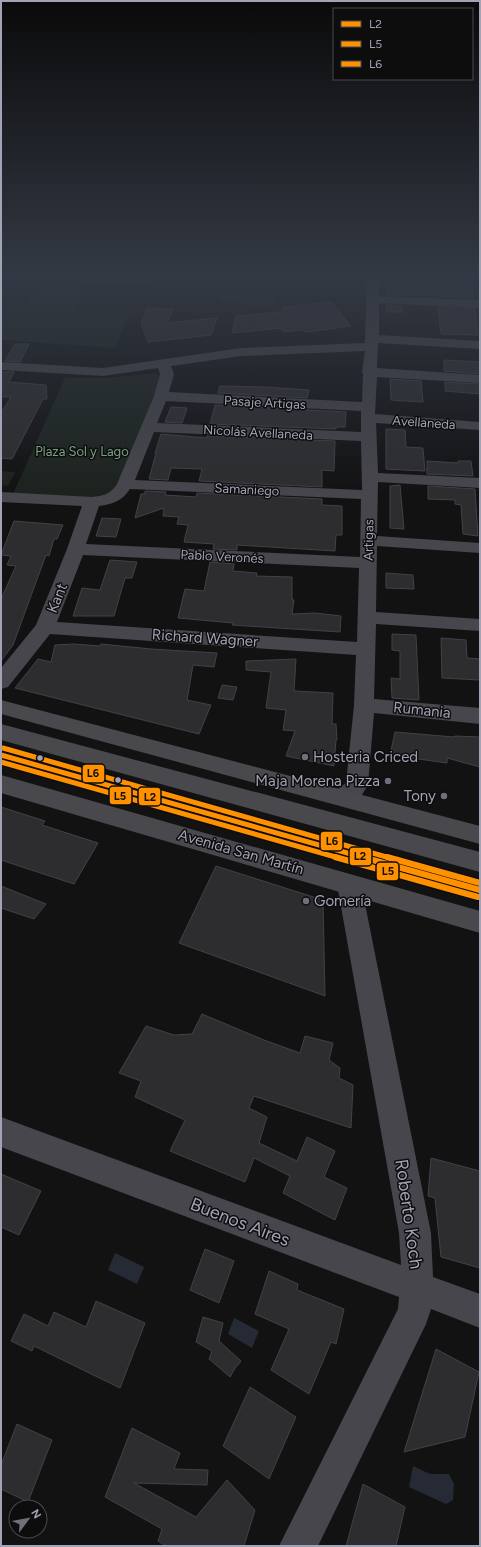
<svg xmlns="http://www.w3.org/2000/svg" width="481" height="1547" viewBox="0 0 481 1547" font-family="Figtree,sans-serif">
	<rect width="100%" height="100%" fill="#121213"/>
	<path fill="#1c231e" d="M41 279 88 280 75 309 130 312 115 348 1 340V306L25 307Z
		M156 373 159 376 156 395 115 493 104 498 13 494 65 378H106Z
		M1 471 15 472 8 486 1 485Z"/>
	<path fill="#252a35" d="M228 294 251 298H271L277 302C270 308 227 303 219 299L220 296Z
		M115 1253 144 1267 137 1284 108 1270Z
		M234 1318 259 1331 252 1348 228 1334Z
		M413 1466 430 1474H449L454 1484 453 1500 446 1504 409 1487Z"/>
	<path fill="#2d2d2f" stroke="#414247" d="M386 277H471L474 298 402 294V295H387Z
		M331 302 351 326 307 332 300 330 284 332 281 328 232 333 236 316 281 312 283 307Z
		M387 305 402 306V312H386Z
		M438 307 475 309 478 335 441 334Z
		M147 308 173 309 167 323 217 318 211 335 148 342 141 323Z
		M15 344H29L20 362 5 361Z
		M444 360 480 362V374L444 371Z
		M1 372H14L9 382 46 385 47 399H43L12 459 1 458V413L11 397H1Z
		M390 379 421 381 423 402 391 400Z
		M445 382 480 384V394L445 391Z
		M220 386 265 387 309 390 307 398 218 393Z
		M215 405 346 412 345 427H336V429L210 424Z
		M171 407 187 408 182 423 165 422Z
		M386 429 405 430 406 447 423 448 425 471 386 469Z
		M161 434 207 438V436L335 441 334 471 322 470V487L199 481 202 469 171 468 168 480 149 479 156 453H155Z
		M427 461 458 463V461H471L473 476 427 474Z
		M400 485 404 529 390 528V486Z
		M428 486 475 489 478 536 463 534 461 505 455 504V500L428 499Z
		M145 491 166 492 165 495 196 497 197 493 322 499V505L342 506V535H336L335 551 237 545V550L213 549 214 544 184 542 188 525 177 524 179 517 163 516 164 508 135 518 141 494H145Z
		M102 518 121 519 116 537 96 536Z
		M14 521 63 525 57 539H54L49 556 46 555 13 645 1 661V599L16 566 7 565 11 556 1 555Z
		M110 560 137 562 132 578H125L114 616H73L82 588 100 590Z
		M210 562 234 564 233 571 257 573 256 576 292 577V600H294L292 614 315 613 341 616 340 632 232 625 233 623 178 618 185 589 204 591Z
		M386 573 413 575 414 589 386 588Z
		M392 634 416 635 419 700 392 698 391 678 400 679V651L392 650Z
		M441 638 466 640 467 658 480 659V680L442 678Z
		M74 644 100 646 101 644 151 649 217 653 214 667 193 665 187 700 211 705 199 734 15 688 38 659 51 662 55 645Z
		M296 659 294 691 333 693 332 724H336L337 740H336L334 766 286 756 295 731 283 730 286 710 266 708 271 672 246 670V661Z
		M222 685 237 687 233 700 218 698Z
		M395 732 454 737 455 736 480 737V767L447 758V763L390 755Z
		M1 807 45 821 42 825 98 843 74 884 1 860Z
		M216 866 323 900 325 996 179 943Z
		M1 886 46 904 34 919 1 908Z
		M202 1014 264 1040 300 1053 305 1036 333 1043 329 1060 340 1068 339 1078 353 1085 351 1128 254 1096 249 1108 267 1117 259 1143 297 1161 307 1137 335 1151 324 1177 347 1188 335 1220 283 1193 290 1176 254 1158 245 1182 170 1151 185 1120 135 1097 141 1081 119 1073 146 1026 174 1035 192 1034Z
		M431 1158 480 1171V1268L441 1257 435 1198 428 1196Z
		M1 1174 41 1191 19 1235 1 1227Z
		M205 1249 234 1261 219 1303 190 1290Z
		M269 1271 298 1284 297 1290 344 1309 336 1344 331 1342 309 1394 271 1370 289 1329 255 1314Z
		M96 1301 145 1323 120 1388 34 1346 32 1351 11 1341 24 1314 48 1326 54 1312 86 1327Z
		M203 1317 223 1323 219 1341 241 1361 238 1365H237L230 1377 209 1359 212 1351 196 1342Z
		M436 1349 479 1372 465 1437 404 1452Z
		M250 1387 296 1417 269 1479 223 1446Z
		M17 1424 52 1440 28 1502 1 1489V1465Z
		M132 1428 180 1453 174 1469 208 1470 207 1485 134 1483 196 1517 227 1480 255 1510 244 1546H166L158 1541 162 1529 105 1497Z
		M363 1484 405 1507 396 1546H346Z"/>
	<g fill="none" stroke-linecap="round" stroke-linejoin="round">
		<path fill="#47464c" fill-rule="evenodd" d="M71 277H147L151 280 149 282 145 284 77 281 73 279Z
			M367 277H379V296L480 300V308L379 303V335L480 341V349L378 343 377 368 480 375V383L377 377 375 414 480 422V430L376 423 378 473 480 478V488L378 482 377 536 480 543V553L377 546 376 612 480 619V631L376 624 374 699 480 708V724L374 713 368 785 360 798 343 806 335 803 332 797 335 791 346 783 354 705 356 655 50 634 8 687 1 689V668L36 625 67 549 82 506 1 502V492L92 497C103 496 111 494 117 484L154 396 160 374 158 368 103 376 1 370V362L103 368 241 348 365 343ZM365 351 362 372 363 374 362 402 169 392 174 374 171 366 241 356ZM166 401 361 411V432L157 423ZM154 432 361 441 362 490 135 480ZM130 489 361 499 360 557 86 544 99 506C113 504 122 501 130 489ZM83 555 359 568 357 642 57 622Z
			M349 874 358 877 361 884 431 1233 433 1277 480 1294V1328L431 1309 426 1324 318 1546H279L398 1309 399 1297 1 1147V1117L401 1265 399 1233 337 884 340 877Z"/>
		<path fill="#49494d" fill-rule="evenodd" d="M1 700 480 826V844L1 714Z
			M1 724 480 852V872L1 740Z
			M1 747 480 880V900L1 763Z
			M1 775 480 911V933L1 793Z"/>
		<g stroke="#0d0d0e" stroke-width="8">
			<path id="bus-1-far1" d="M1 755 365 858"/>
		</g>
		<g stroke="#0d0d0e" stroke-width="9">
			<path id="bus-1" d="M362 857 480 890"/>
		</g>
		<g stroke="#0d0d0e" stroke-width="8">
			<path id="bus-2-far1" d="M1 762 339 858"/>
		</g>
		<g stroke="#0d0d0e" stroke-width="9">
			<path id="bus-2" d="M335 857 478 897"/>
		</g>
		<g stroke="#0d0d0e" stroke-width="8">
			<path id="bus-3-far1" d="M3 748 390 858"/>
		</g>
		<g stroke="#0d0d0e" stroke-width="9">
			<path id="bus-3" d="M387 857 480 883"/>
		</g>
		<use href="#bus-1-far1" stroke="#ff9000" stroke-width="5"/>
		<use href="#bus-1" stroke="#ff9000" stroke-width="6"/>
		<use href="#bus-2-far1" stroke="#ff9000" stroke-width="5"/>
		<use href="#bus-2" stroke="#ff9000" stroke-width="6"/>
		<use href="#bus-3-far1" stroke="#ff9000" stroke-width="5"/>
		<use href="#bus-3" stroke="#ff9000" stroke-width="6"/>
	</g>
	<linearGradient id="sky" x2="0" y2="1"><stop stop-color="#0a0a0a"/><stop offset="0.56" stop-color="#333944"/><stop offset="1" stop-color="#333944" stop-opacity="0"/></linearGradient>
	<rect width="481" height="493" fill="url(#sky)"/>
	<g fill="#70707c" stroke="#0d0d0e" stroke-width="1.5">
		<circle cx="305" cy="757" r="4"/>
		<circle cx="388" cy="781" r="4"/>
		<circle cx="444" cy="796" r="4"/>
		<circle cx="306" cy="901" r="4"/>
	</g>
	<g fill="#a2a3b5" stroke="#0d0d0e" stroke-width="1.5">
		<circle cx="40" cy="758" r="3.5"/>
		<circle cx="118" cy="780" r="3.5"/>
	</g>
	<g text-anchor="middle" stroke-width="3" stroke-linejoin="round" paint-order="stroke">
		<g font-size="13" fill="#a2a3b5" stroke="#0d0d0e">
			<text transform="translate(265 402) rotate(3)" y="5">Pasaje Artigas</text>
			<text transform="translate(424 422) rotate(4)" y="5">Avellaneda</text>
			<text transform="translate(258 432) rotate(3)" y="5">Nicolás Avellaneda</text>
			<text transform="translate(247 489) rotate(3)" y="5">Samaniego</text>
			<text transform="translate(368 540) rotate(-89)" y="5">Artigas</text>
			<text transform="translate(222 556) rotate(3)" y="5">Pablo Veronés</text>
		</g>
		<g font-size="13" fill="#77a285" stroke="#0d0d0e">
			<text x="82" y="456">Plaza Sol y Lago</text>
		</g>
		<g font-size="15" fill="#a2a3b5" stroke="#0d0d0e">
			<text transform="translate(57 598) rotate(-68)" y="5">Kant</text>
			<text transform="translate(205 638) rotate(4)" y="5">Richard Wagner</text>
			<text transform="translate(422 710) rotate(6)" y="5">Rumania</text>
			<text transform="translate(241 852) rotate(16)" y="5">Avenida San Martín</text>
		</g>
		<g font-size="15" fill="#a2a3b5" stroke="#0d0d0e" text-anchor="start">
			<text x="313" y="762">Hosteria Criced</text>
			<text x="380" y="786" text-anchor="end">Maja Morena Pizza</text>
			<text x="436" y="801" text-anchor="end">Tony</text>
			<text x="314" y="906">Gomería</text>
		</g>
		<g font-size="18" fill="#a2a3b5" stroke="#0d0d0e">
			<text transform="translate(409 1214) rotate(82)" y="6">Roberto Koch</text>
			<text transform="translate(240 1222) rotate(21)" y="6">Buenos Aires</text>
		</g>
	</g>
	<g stroke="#0d0d0e" stroke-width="1.5">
		<rect x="82" y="764" width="23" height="19" rx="4" fill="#ff9000"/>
		<rect x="109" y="786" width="23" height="19" rx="4" fill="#ff9000"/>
		<rect x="138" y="787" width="23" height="19" rx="4" fill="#ff9000"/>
		<rect x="320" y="831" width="23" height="20" rx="4" fill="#ff9000"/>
		<rect x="349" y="847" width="23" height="19" rx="4" fill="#ff9000"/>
		<rect x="376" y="862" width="23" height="19" rx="4" fill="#ff9000"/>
	</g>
	<g font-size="11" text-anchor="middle" font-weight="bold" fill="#111">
		<text x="93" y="777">L6</text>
		<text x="120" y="800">L5</text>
		<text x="150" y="801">L2</text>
		<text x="332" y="845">L6</text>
		<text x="360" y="860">L2</text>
		<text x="388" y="875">L5</text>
	</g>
	<rect width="481" height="1547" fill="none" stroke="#a2a3b5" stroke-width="4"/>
	<rect x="333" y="8" width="140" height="72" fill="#0d0d0e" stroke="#494951"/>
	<rect x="341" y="21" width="20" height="6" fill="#ff9000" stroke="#494951"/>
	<text x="369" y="28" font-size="12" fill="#a2a3b5">L2</text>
	<rect x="341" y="41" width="20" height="6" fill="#ff9000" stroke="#494951"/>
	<text x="369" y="48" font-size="12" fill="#a2a3b5">L5</text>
	<rect x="341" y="61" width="20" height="6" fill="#ff9000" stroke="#494951"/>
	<text x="369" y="68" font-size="12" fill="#a2a3b5">L6</text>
	<g transform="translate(28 1519) rotate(58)"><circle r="19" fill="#0d0d0e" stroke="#494951"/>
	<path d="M0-3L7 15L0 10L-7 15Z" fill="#70707c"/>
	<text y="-6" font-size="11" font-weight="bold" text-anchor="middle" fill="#a2a3b5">N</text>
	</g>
</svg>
